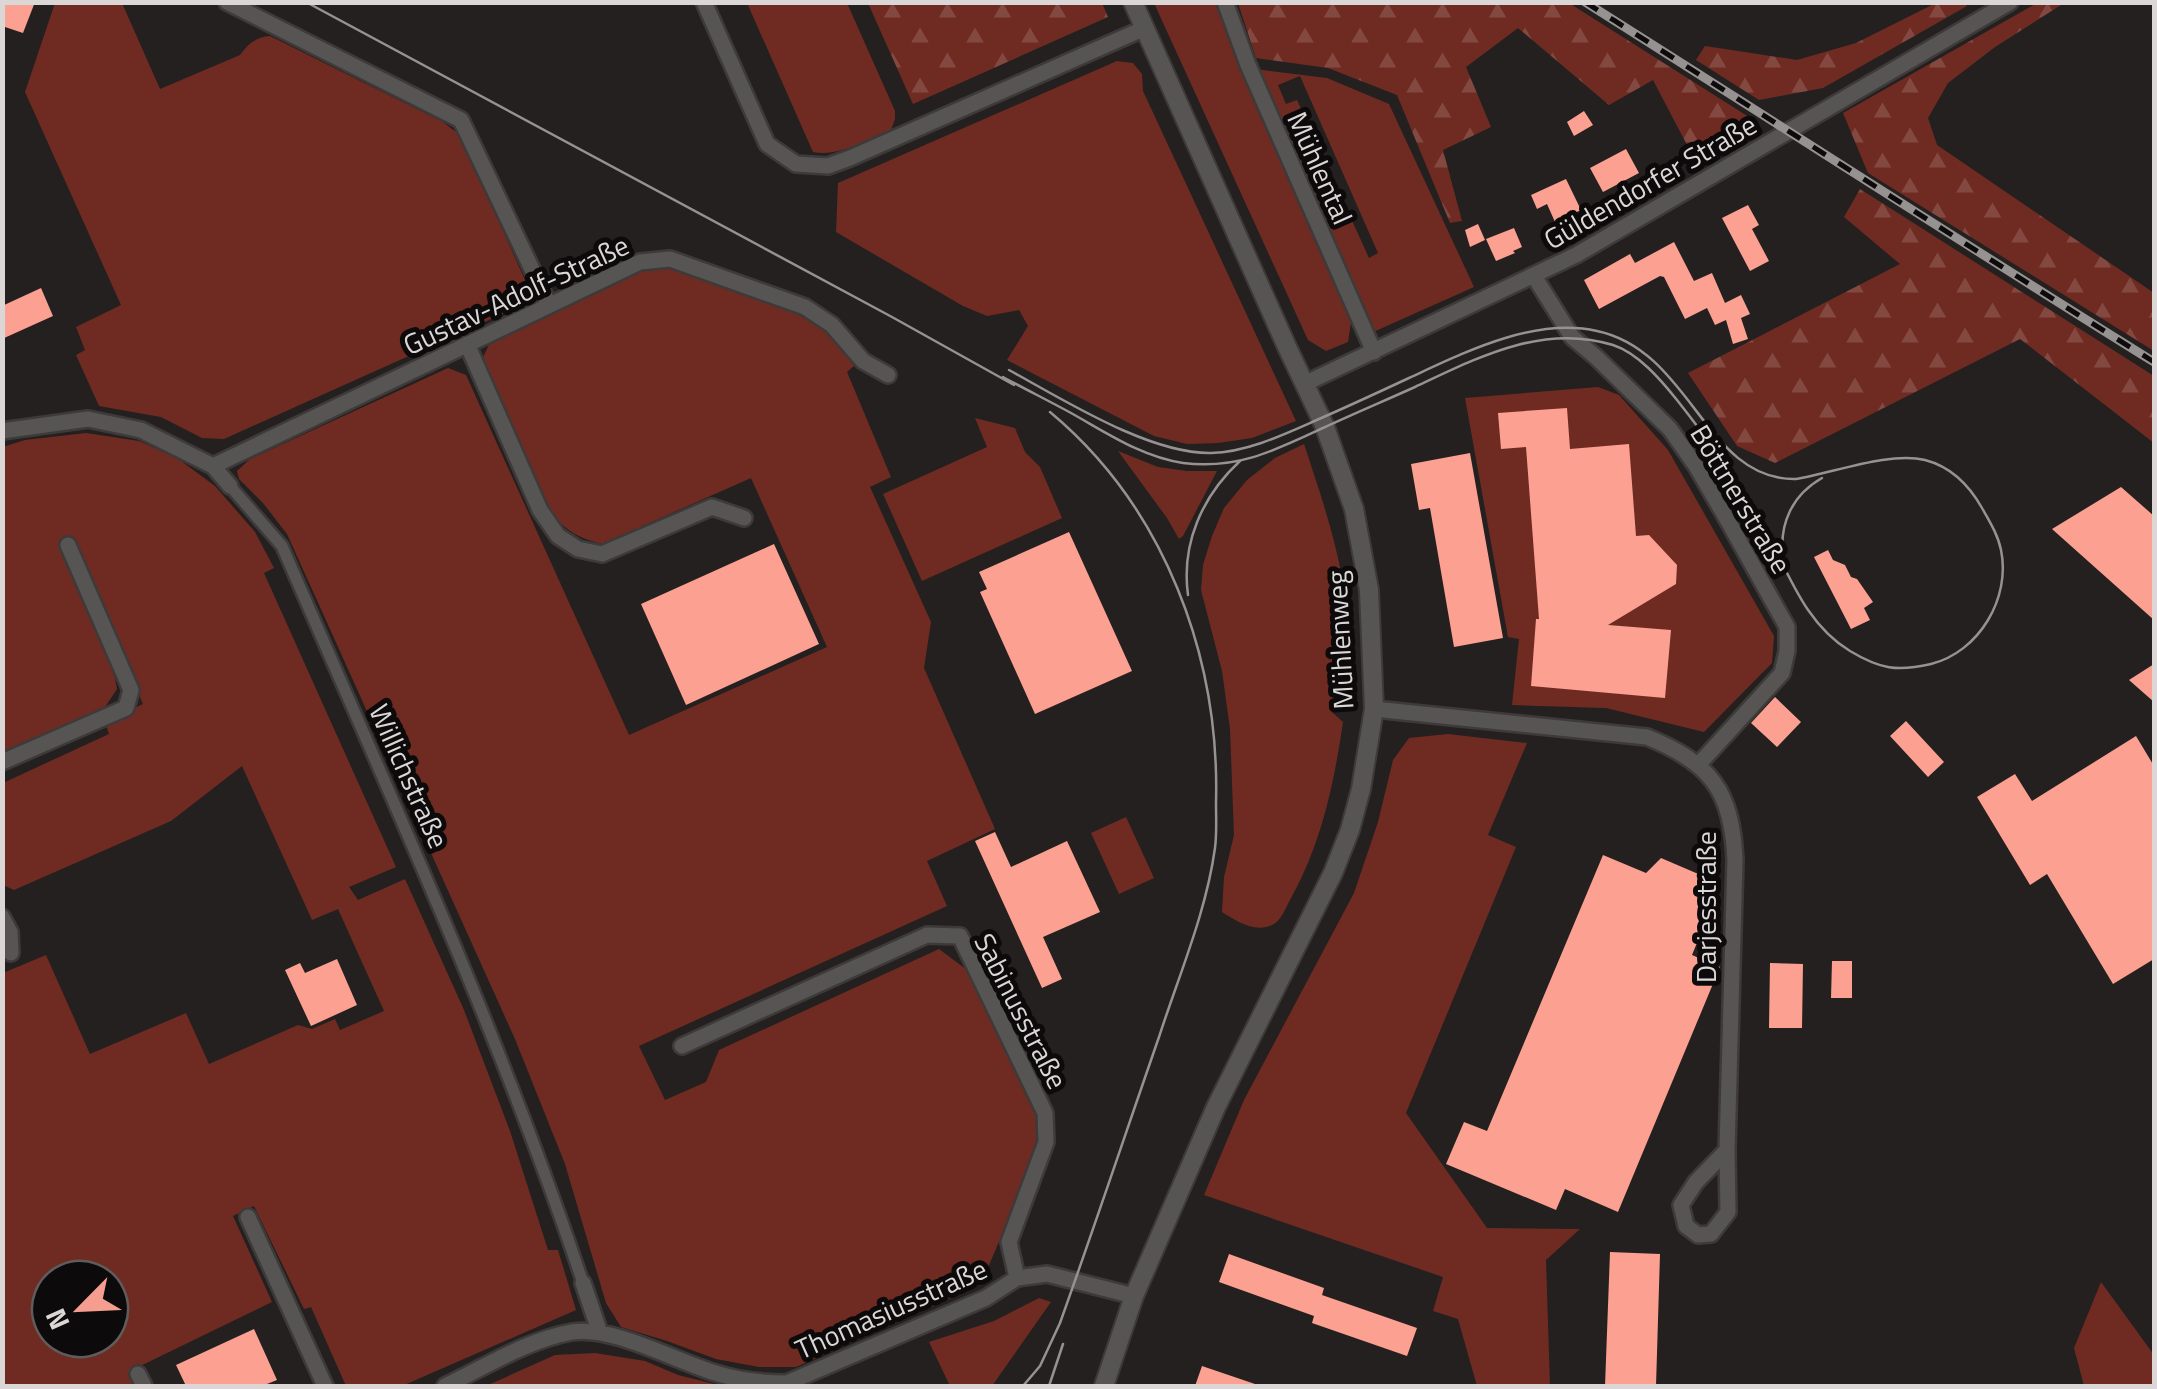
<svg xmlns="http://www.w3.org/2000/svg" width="2157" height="1389" viewBox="0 0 2157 1389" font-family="'Titillium Web',sans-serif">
	<defs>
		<pattern id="forest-firs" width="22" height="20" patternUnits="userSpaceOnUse" patternTransform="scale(2.5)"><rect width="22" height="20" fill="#6f2b22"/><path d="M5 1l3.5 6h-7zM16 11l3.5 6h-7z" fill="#834941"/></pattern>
	</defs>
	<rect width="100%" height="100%" fill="#24201f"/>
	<path fill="#6f2b22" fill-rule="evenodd" d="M55 3H122L160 89 240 55C248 44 256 37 270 36L443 122 460 135 529 289 528 297 522 305 224 439 202 438 161 417 99 406 76 355 85 350 76 327 121 305 25 92Z
		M747 3H847L895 111V119L891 130C867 140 839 157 813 152Z
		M1154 3H1219L1352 316 1348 342 1326 351 1308 340Z
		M1117 61 1133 63 1142 74 1143 91 1296 421 1252 438 1218 443 1187 444 1154 436 1007 360 1028 326 1019 310 987 316 963 306 836 232 838 183Z
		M1255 69 1327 78 1389 104 1474 287 1371 333ZM1300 76 1378 253 1369 258 1297 100 1286 104 1278 85Z
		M654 266H668L794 312 833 336 855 365 847 372 891 477 870 487 931 622 924 668 995 829 927 861 947 906 639 1046 665 1100 706 1082 719 1050 939 949 967 970 1036 1115 1038 1138 1026 1178 981 1284 796 1367H759L716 1359 667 1341 621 1327 606 1303 565 1164 515 1039 287 534 263 503 239 479 237 471 250 459 448 368 466 375 629 735 827 647 751 478 602 544C579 538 567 532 552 513L482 359 490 343Z
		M1598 387 1619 395 1668 450 1774 636 1772 663 1704 732 1606 708 1512 705 1519 639 1508 637 1465 398Z
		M975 418 1015 428 1025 452 1040 467 1062 518 922 581 883 494 987 447Z
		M86 433 139 441 177 458 215 486 255 532 274 568 264 573 396 867 349 887 358 900 405 879 464 1010 510 1131 548 1250H558L576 1310 402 1386H346L311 1307 304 1309 254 1206 233 1216 272 1302 130 1371 135 1386H3V973L46 955 90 1054 186 1013 209 1064 298 1025 312 1029 335 1019 340 1030 384 1011 338 909 312 920 242 766 171 821 14 890 3 885V783L109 734 105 722 143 704 71 537 60 542 114 673 117 689 103 710 3 755V447L25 440ZM50 1279H110V1339H50Z
		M1304 444C1330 523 1363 615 1341 698L1331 699 1332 712 1343 722C1334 784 1321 845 1290 900 1285 909 1281 921 1272 925 1255 933 1236 921 1222 912L1224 877 1234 835 1230 729 1222 671 1201 590 1203 565 1212 536 1224 508 1247 480 1275 458Z
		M1118 451 1158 467 1187 471H1217L1183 536 1179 539 1167 518Z
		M1448 734 1527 743 1488 835 1516 847 1406 1113 1487 1228 1580 1229 1546 1260 1550 1386H1477L1458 1319 1433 1311 1443 1277 1204 1195 1244 1100 1354 893 1378 822 1393 760 1409 738Z
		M1126 817 1154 878 1119 894 1091 833Z
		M2101 1282 2154 1355V1386H2084L2074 1348Z
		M1039 1298 1051 1302 992 1386H950L929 1342 994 1321Z
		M595 1353 645 1361 678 1375 722 1386H486L555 1355Z"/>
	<path fill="url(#forest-firs)" d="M2039 2 2064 3 1995 47 1948 83 1928 118 1937 145 2154 293V351L1868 173 1843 113Z
		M868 3H1102L1108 17 913 104Z
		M1238 3H1569L1752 119 1743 134 1696 162 1653 80 1609 105 1518 28 1466 67 1491 127 1443 150 1462 221 1450 223 1397 95 1328 68 1256 58Z
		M1936 3H1964L1967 6 1823 88 1759 100 1696 60 1705 46 1797 60 1856 43Z
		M1860 189 2154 376V443L2020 339 1775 463 1737 446 1688 373 1900 264 1844 217Z"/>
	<path fill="#fca092" d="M2 2H35L23 33 2 26Z
		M1584 111 1593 125 1574 136 1567 122Z
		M1626 149 1639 173 1603 192 1590 168Z
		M1566 179 1581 210 1555 222 1547 204 1537 209 1531 195Z
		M1748 205 1759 225 1752 229 1769 261 1750 271 1722 218Z
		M1478 224 1485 240 1470 247 1465 230Z
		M1514 228 1522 247 1513 251 1515 253 1496 261 1486 239Z
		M1674 242 1694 281 1712 273 1725 303 1741 295 1750 314 1741 318 1748 339 1733 344 1726 320 1715 325 1707 308 1685 319 1664 277 1660 276 1599 309 1584 280 1630 254 1635 263Z
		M41 288 53 316 2 339V306Z
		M1567 408 1570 449 1629 444 1636 536 1649 535 1677 565 1676 584 1608 625 1671 630 1665 698 1531 686 1536 619H1539L1526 447 1501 449 1498 413Z
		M1470 453 1503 638 1454 647 1430 508 1419 510 1411 464Z
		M2121 487 2154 516V620L2052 529Z
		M1069 532 1132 671 1035 714 980 592 987 589 979 572Z
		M774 544 819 644 686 705 641 604Z
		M1828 550 1833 560 1845 565 1851 577 1857 579 1873 602 1864 608 1870 620 1851 629 1814 557Z
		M2154 664V702L2129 680Z
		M1775 697 1801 722 1777 747 1751 723Z
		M1906 721 1944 762 1928 777 1890 736Z
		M2136 736 2154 766V959L2113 984 2047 874 2030 885 1977 797 2015 774 2032 801Z
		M995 832 1011 867 1067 841 1100 912 1043 937 1062 979 1042 988 975 841Z
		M1603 855 1646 873 1661 858 1710 879 1713 904 1692 955 1720 967 1618 1212 1565 1189 1556 1210 1446 1164 1464 1122 1487 1131Z
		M337 959 357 1005 311 1026 285 970 300 963 305 973Z
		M1832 961H1852V998H1831Z
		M1770 963 1803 964 1802 1028H1769Z
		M1610 1252 1660 1254 1656 1386H1605Z
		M1229 1254 1324 1288 1322 1295 1417 1328 1407 1356 1312 1323 1314 1316 1219 1282Z
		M254 1329 277 1380 262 1386H186L176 1365Z
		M1202 1366 1255 1384V1386H1195Z"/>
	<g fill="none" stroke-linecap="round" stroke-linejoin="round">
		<g stroke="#3d3a39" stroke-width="16">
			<path id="pedestrian" d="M230 486 282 546C387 789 499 1031 583 1283"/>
		</g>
		<g stroke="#3d3a39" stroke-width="20">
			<path id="minor" d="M227 2 461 120 549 305
				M704 2 767 144 796 164 828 166 850 158 1145 28
				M1225 2 1248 65 1374 352
				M1534 276 1572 337 1596 357 1670 429 1696 466 1728 521 1787 627V651L1782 673 1699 764
				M467 344 540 510 558 536 578 549 602 554 712 507 744 518
				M1304 384 1576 255 2010 2
				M2 431 88 419 141 430 213 466 230 486
				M213 466 640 262 670 259 805 307 832 325 863 361 888 375
				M1374 709 1647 737C1711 763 1732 791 1735 860L1727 1150 1728 1212 1711 1234 1698 1235 1686 1226 1681 1205 1696 1182 1727 1150
				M2 762 126 708 131 690 68 545
				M2 917 10 932 11 953
				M682 1046 927 935 960 936 1045 1113 1046 1142 1009 1242 1017 1278
				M248 1217 325 1386
				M583 1283 600 1333
				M138 1374 144 1386
				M445 1386C485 1367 527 1340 572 1332 612 1325 679 1363 719 1374 742 1381 764 1383 787 1383L986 1298 1017 1278 1047 1274 1134 1296"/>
		</g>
		<g stroke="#3d3a39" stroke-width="22">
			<path id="tertiary" d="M1104 1386 1134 1296 1216 1107 1333 873 1350 830 1361 789 1374 709 1369 590 1354 509 1325 427 1287 347 1133 2"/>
		</g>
		<use href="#pedestrian" stroke="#575554" stroke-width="11"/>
		<use href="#minor" stroke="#575554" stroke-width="15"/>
		<use href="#tertiary" stroke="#575554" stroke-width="18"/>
		<path stroke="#959291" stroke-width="2.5" d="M306 2 892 317 1014 385
			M1003 377C1025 389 1049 401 1071 413 1107 433 1142 457 1183 463 1237 470 1276 450 1323 428 1353 414 1384 401 1415 387 1477 358 1542 323 1613 345 1638 353 1661 380 1677 400 1707 438 1736 478 1760 520 1787 567 1802 622 1850 651 1880 669 1897 672 1931 664 1979 652 2011 598 2001 550 1998 535 1990 522 1982 508 1969 485 1952 467 1925 460 1890 451 1833 473 1796 479 1705 481 1692 351 1597 331 1534 317 1465 352 1409 378 1379 392 1349 406 1319 419 1285 434 1248 452 1211 453 1149 454 1064 400 1009 370
			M1783 557C1779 524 1792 495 1822 478
			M1188 595C1181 544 1202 496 1240 461
			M1023 1386 1040 1366 1060 1323C1094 1228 1126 1132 1159 1037 1179 975 1206 913 1215 848 1217 833 1216 818 1216 803 1220 656 1164 507 1050 412
			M1049 1386 1063 1344"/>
		<g stroke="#959291" stroke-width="9">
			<path id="rail" d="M1585 2C1775 122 1964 244 2154 362"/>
		</g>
		<use href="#rail" stroke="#0c0a0a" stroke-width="5" stroke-dasharray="15" stroke-linecap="butt"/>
	</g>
	<g text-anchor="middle" stroke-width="10" stroke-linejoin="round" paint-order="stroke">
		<g font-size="28" fill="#dad7d6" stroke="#0c0a0a">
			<text transform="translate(1320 168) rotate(66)" y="10">Mühlental</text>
			<text transform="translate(1650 182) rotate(-30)" y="10">Güldendorfer Straße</text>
			<text transform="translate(516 295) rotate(-25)" y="10">Gustav-Adolf-Straße</text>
			<text transform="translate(1741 499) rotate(59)" y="10">Böttnerstraße</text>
			<text transform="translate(1340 640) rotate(-93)" y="10">Mühlenweg</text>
			<text transform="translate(409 776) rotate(66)" y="10">Willichstraße</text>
			<text transform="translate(1706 907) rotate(-90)" y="10">Darjesstraße</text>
			<text transform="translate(1021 1011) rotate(63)" y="10">Sabinusstraße</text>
			<text transform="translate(891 1309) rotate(-24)" y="10">Thomasiusstraße</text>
		</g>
	</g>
	<rect width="2157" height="1389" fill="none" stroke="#dad7d6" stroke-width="10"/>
	<g transform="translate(80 1309) rotate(246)"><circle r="48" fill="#0c0a0a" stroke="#5e5c5c" stroke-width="2.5"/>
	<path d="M0-8L18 38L0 25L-18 38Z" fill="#f59d8f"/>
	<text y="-15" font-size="28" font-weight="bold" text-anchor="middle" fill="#dad7d6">N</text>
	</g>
</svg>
